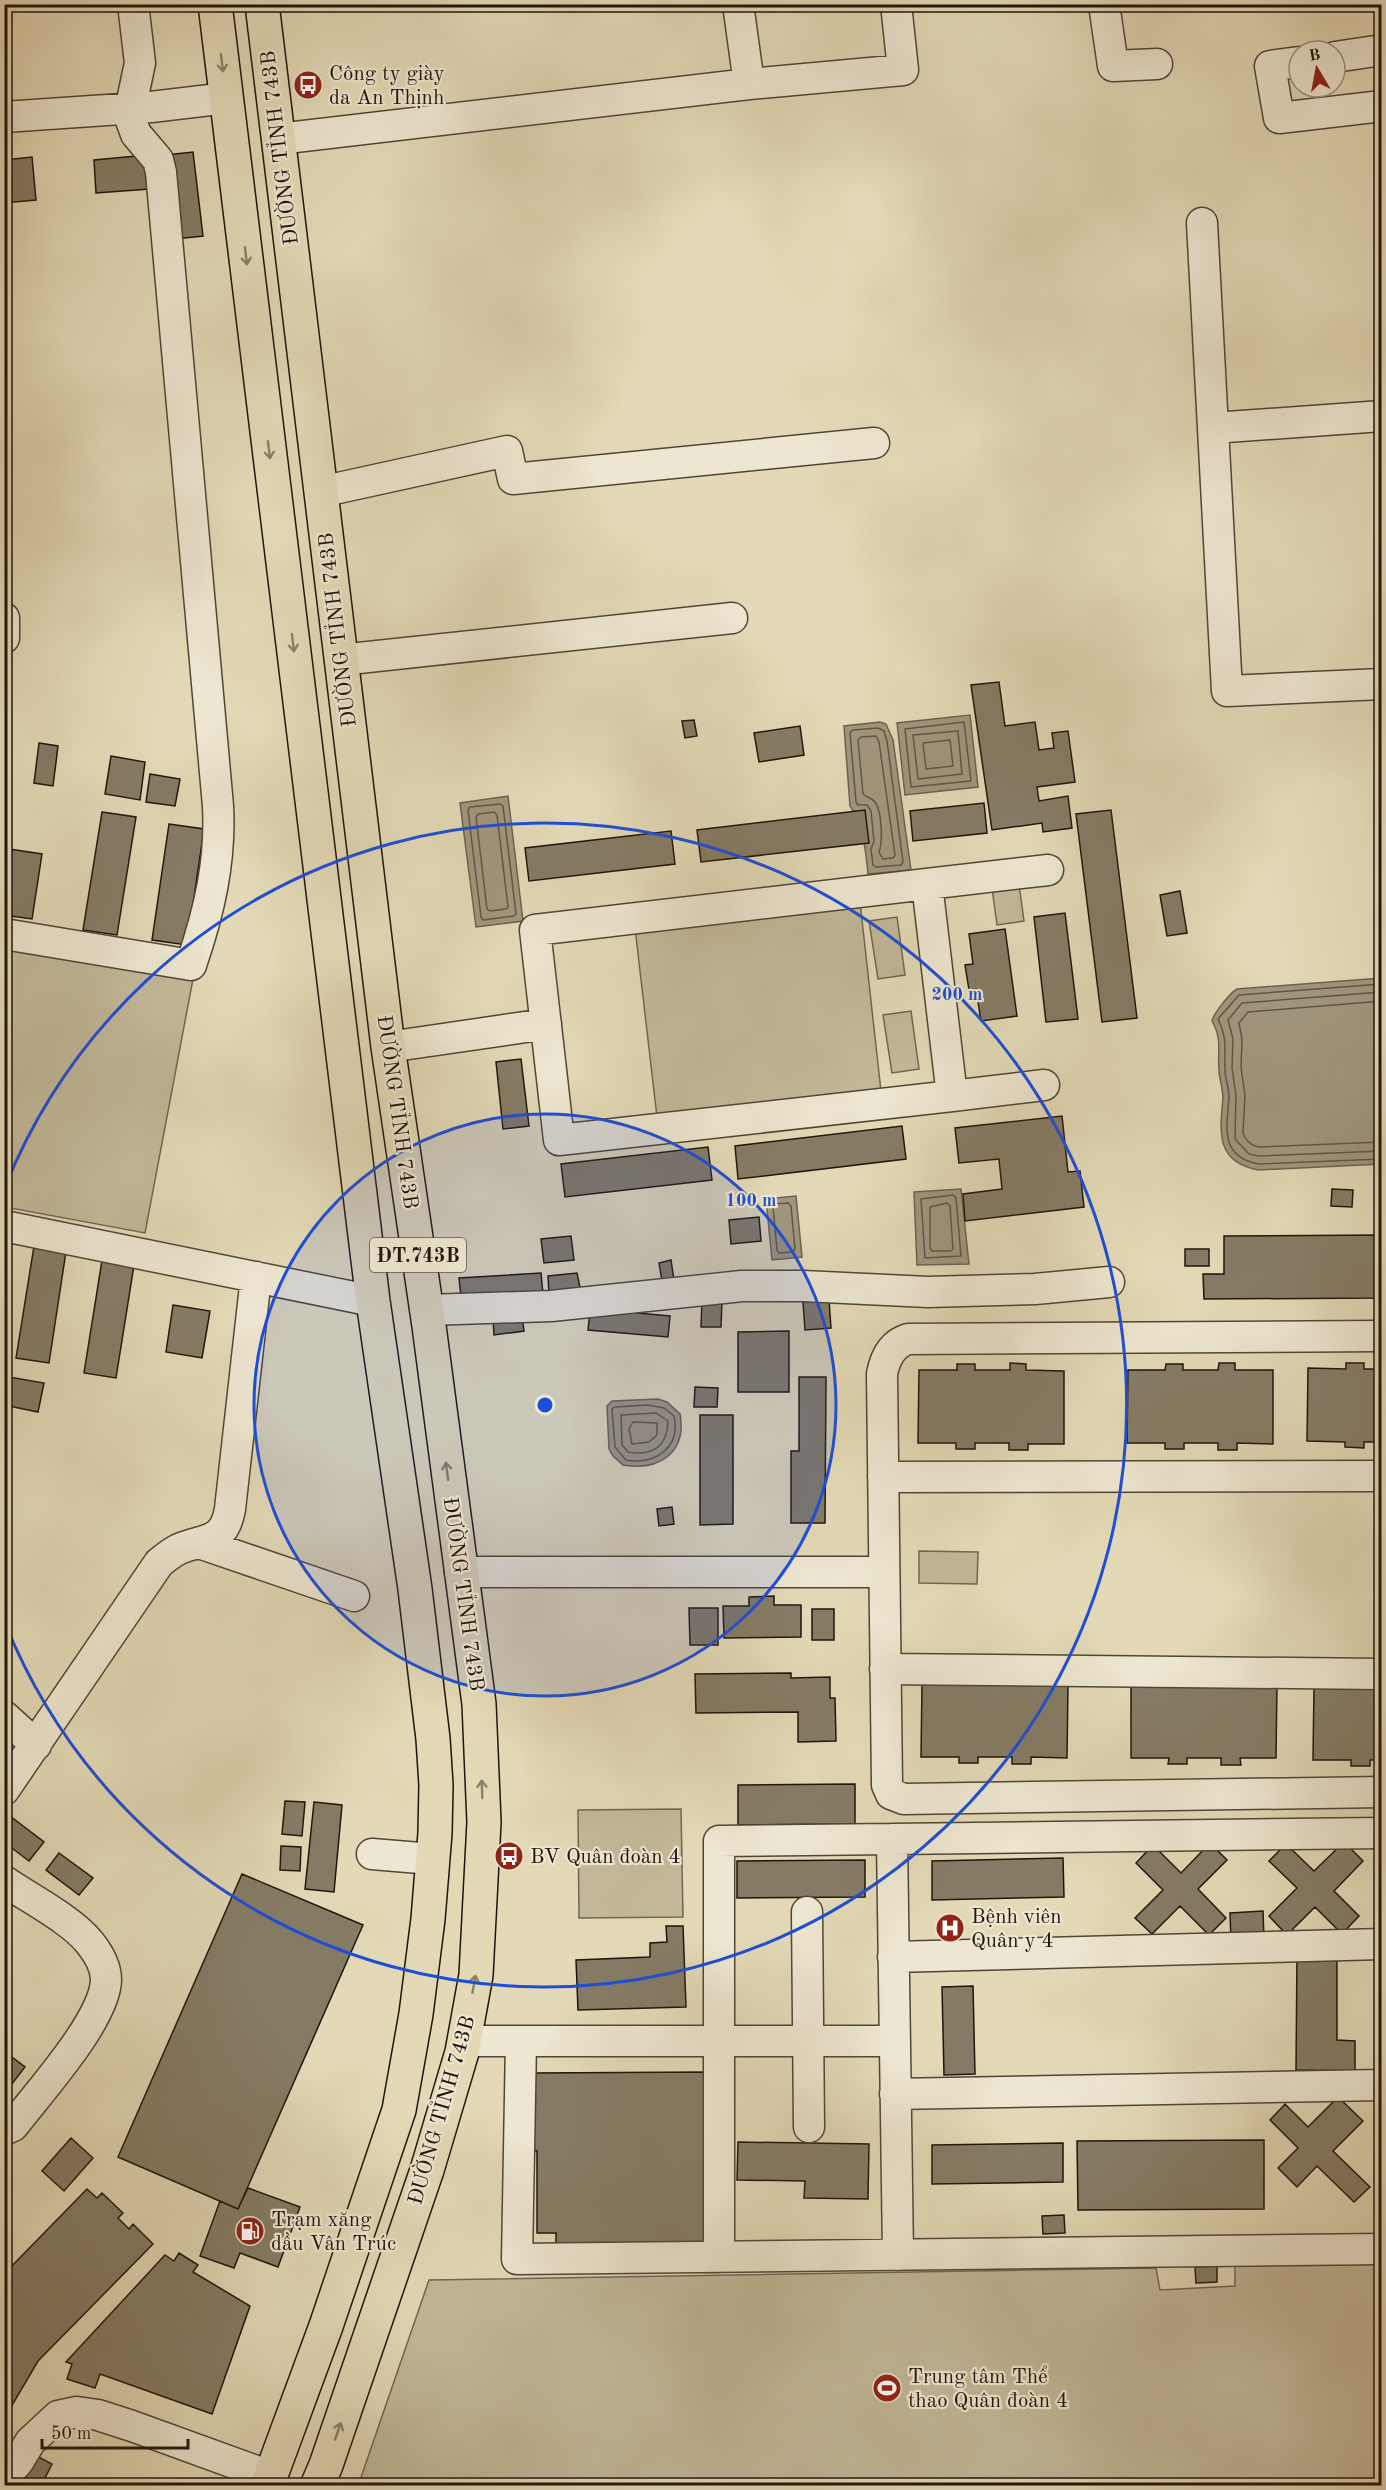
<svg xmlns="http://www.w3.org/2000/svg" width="1386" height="2490" viewBox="0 0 1386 2490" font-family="'Old Standard TT',serif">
	<rect width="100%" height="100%" fill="#e3d9b6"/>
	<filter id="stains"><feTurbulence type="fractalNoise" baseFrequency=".00333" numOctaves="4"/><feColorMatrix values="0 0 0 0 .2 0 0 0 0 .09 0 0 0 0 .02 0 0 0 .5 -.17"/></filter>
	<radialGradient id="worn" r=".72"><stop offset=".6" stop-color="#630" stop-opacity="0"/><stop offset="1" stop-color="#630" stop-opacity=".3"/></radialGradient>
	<path fill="#c2b899" stroke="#706653" stroke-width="1.5" d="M1018 877 1024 921 997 925 991 881Z
		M860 902 881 1091 657 1117 635 928Z
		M897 917 905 975 878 979 869 921Z
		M4 949 193 979 145 1233 5 1207Z
		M911 1011 919 1069 892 1073 883 1015Z
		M919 1551 978 1552 977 1584 919 1583Z
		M681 1809 683 1917 579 1918 578 1810Z
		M1381 2263V2485L358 2486 429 2280 1156 2268 1160 2290 1235 2286V2266Z"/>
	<path fill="#a0967d" stroke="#6c6250" stroke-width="1.5" d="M970 715 978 787 905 795 897 723Z
		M880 722 886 724 893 740 911 870 868 874C866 852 863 823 850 806L844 726Z
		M508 796 523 921 476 927 460 803Z
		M1381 978V1164L1258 1170C1215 1162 1220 1131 1223 1098 1223 1088 1219 1079 1219 1070 1217 1050 1223 1041 1212 1021 1214 1013 1229 994 1237 989Z
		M961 1189 969 1264 917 1265 914 1192Z
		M796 1196 802 1257 772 1260 766 1199Z
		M658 1399 667 1402 680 1414C687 1453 659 1471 623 1465L613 1456 609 1449 607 1406 612 1401Z"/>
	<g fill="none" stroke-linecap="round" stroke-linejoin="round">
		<path stroke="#605645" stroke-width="1.5" d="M964 722 971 781 911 787 905 729Z
			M878 728 884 731 887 741 903 862 901 865 876 867 873 865 871 849 874 841 871 811 867 805H858L856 802 850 733 853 730Z
			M958 731 962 774 918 779 913 735Z
			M876 736 879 742 895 855 893 858 883 859 879 852C883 842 882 811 875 802 872 798 866 797 863 794L858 740 861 737Z
			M950 740 953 766 926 769 923 743Z
			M500 804 503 806 516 914 514 916 483 920 481 917 468 810 470 807Z
			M494 812 497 815 508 907 506 909 490 911 487 909 476 817 478 814Z
			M1382 984 1239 995 1218 1019C1228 1040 1224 1049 1225 1069 1225 1079 1229 1088 1229 1097 1227 1127 1219 1157 1259 1164L1382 1159
			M1382 992 1242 1003 1228 1020 1233 1039 1232 1068 1236 1096 1235 1139 1249 1154 1259 1156 1382 1151
			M1382 1001 1248 1012 1239 1023 1242 1039 1241 1068 1245 1095 1243 1132C1244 1140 1252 1146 1260 1147L1382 1142
			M953 1195 956 1198 961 1256 925 1258 921 1199Z
			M788 1203 791 1206 795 1249 793 1252 779 1253 777 1250 773 1207 775 1204Z
			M947 1203 950 1206 953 1249 951 1251H932L930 1248V1207Z
			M648 1405 664 1408 674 1416C681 1448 655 1465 626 1460L615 1447 612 1409 615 1407Z
			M656 1413 668 1421C667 1447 653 1456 628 1452L622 1445 621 1415Z
			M633 1422 657 1423V1435L649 1442 632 1444 629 1429Z"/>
	</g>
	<path fill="#857b65" stroke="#1f150d" stroke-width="1.5" d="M193 152 203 236 175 239 166 155Z
		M147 155 150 189 96 193 94 160Z
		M32 157 36 200 4 203V160Z
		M999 682 1005 726 1035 722 1039 750 1054 748 1052 733 1068 731 1075 782 1037 787 1039 801 1068 796 1072 828 1043 832 1042 823 992 830 971 685Z
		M694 720 697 736 685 738 682 721Z
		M800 726 804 755 759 762 754 733Z
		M39 743 58 746 53 786 34 783Z
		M111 756 145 762 140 800 105 794Z
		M150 774 180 779 175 806 146 802Z
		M984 803 987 833 913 841 910 811Z
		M865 810 869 843 701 862 697 830Z
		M1111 810 1137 1018 1102 1022 1076 814Z
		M102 812 136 817 117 935 83 930Z
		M169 824 204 829 187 945 152 940Z
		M671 831 675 864 529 881 525 848Z
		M9 849 42 854 32 919 4 915V877Z
		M1180 891 1187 933 1167 936 1160 895Z
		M1065 913 1078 1019 1046 1022 1034 917Z
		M1005 929 1017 1016 981 1021 976 989 969 990 965 965 973 964 969 934Z
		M521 1059 529 1126 503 1129 496 1062Z
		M1062 1116 1068 1172 1080 1171 1084 1207 965 1221 963 1194 1002 1189 999 1159 959 1163 955 1128Z
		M902 1126 906 1159 738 1179 735 1146Z
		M708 1147 712 1180 565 1197 561 1164Z
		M1332 1189 1353 1190 1352 1207 1331 1206Z
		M759 1217 761 1241 731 1244 729 1220Z
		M1382 1235V1298L1204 1299 1203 1274H1224V1236Z
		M571 1236 574 1260 544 1263 541 1239Z
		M35 1240 67 1245 49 1363 16 1358Z
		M1185 1249H1209V1266H1185Z
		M103 1254 135 1259 116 1378 84 1373Z
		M671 1260 674 1280 662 1281 659 1263Z
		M541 1273 543 1294 461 1297 459 1278Z
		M577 1273 581 1292 549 1294 548 1276Z
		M702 1300H722L721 1327H701Z
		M829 1300 831 1328 805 1330 803 1302Z
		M173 1305 210 1311 202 1358 166 1352Z
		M603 1310 670 1316 668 1337 588 1330 590 1312Z
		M522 1317 524 1331 494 1335 493 1318Z
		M789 1331V1392H738V1332Z
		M1010 1363 1026 1364V1370L1064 1371V1444H1028V1450H1009V1443H975V1449H956V1443H918L919 1370H957V1364H975V1370H1010Z
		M1219 1363H1235V1370H1273V1444L1237 1443V1450H1218V1443H1184V1449H1165V1443H1127L1128 1370H1165L1166 1364H1183V1370H1218Z
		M1346 1363H1364V1369H1382V1442H1364V1448L1345 1447V1442L1307 1441 1308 1368 1346 1369Z
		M9 1377 44 1383 38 1412 4 1405Z
		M799 1377H826L825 1523H791V1451H799Z
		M695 1387 718 1388 717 1407H694Z
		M700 1415H733V1524L700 1525Z
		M672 1507 674 1524 659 1526 657 1509Z
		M774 1596V1605H801V1637L724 1638 723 1606H749V1597Z
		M689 1608H718V1645H690Z
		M812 1609H834V1640H812Z
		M791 1673V1678L830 1677V1698H835L836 1741 798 1742V1712L696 1713 695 1674Z
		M922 1684 1068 1685 1067 1758 1031 1757V1764H1012V1757H978V1763H959V1757H921Z
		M1131 1685H1277L1276 1758H1240L1241 1765H1221V1758H1187V1764H1168L1169 1758H1131Z
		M1314 1687H1382V1760H1370V1766H1351V1760H1313Z
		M855 1784V1824L738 1825V1785Z
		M285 1801 305 1802 302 1836 282 1834Z
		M314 1802 342 1805 334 1892 305 1889Z
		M10 1816 44 1842 29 1861 4 1842V1824Z
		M1344 1842 1363 1861 1334 1891 1359 1916 1342 1934 1315 1907 1287 1935 1269 1916 1297 1888 1269 1861 1286 1844 1314 1871Z
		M1210 1843 1227 1860 1198 1889 1226 1918 1209 1935 1180 1906 1152 1934 1135 1918 1163 1890 1136 1863 1153 1845 1181 1873Z
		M281 1846 301 1847 300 1871 280 1870Z
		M59 1853 93 1878 79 1895 46 1870Z
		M1063 1858 1064 1897 932 1900V1861Z
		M865 1860V1897L737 1898V1861Z
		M242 1874 363 1925 238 2209 118 2157Z
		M1263 1911 1264 1939 1231 1941 1230 1913Z
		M666 1926H683L686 2007 578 2010 576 1960 650 1957V1943L667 1942Z
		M1297 1954H1337V2040L1355 2041V2071L1296 2070Z
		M973 1986 975 2074 944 2075 942 1987Z
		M4 2051 25 2067 8 2089 4 2086Z
		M707 2072V2255H556V2233H537V2151H528L533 2073Z
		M1338 2097 1363 2121 1333 2151 1370 2187 1354 2202 1317 2166 1297 2187 1278 2168 1298 2148 1270 2120 1285 2104 1308 2127Z
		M71 2138 93 2158 64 2191 42 2171Z
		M1264 2140V2209L1078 2210 1077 2141Z
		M738 2142 869 2144 868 2199 804 2198 805 2181 737 2180Z
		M1063 2143V2182L932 2184V2145Z
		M248 2188 300 2207 278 2267 240 2253 234 2268 200 2256 220 2201 238 2209Z
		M87 2189 97 2198 102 2193 123 2213 118 2218 129 2229 133 2224 153 2244 38 2361 4 2419V2274Z
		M1064 2215 1065 2233 1043 2234 1042 2216Z
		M179 2253 198 2265 193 2272 250 2306 212 2414 100 2374 95 2388 67 2379 72 2364 66 2362 165 2255 174 2261Z
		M1217 2266V2282L1196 2283 1195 2267Z
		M31 2453 52 2464 41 2486H13Z"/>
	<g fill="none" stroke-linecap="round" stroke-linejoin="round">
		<g stroke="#504637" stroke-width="33">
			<path id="minor" d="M738 4 749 84 903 70 896 4
				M1104 4 1113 66 1157 64
				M1335 57 1382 50
				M1299 62 1270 66 1279 118 1382 106
				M4 117 151 107 227 98
				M278 139 749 84
				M1202 223 1213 428
				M1382 416 1213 428 1227 691 1382 684
				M320 492 507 451 513 479 874 443
				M4 618V638
				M340 660 732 618
				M927 884 952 1096 559 1140 535 930Z
				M927 884 1048 870
				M4 934 191 965C209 912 221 862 218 806L161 172 158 160 136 134 129 115 140 63 133 4
				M388 1047 546 1024
				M952 1096 1044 1085
				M4 1226 373 1301
				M427 1310 551 1306 742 1286H803L928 1292 1035 1289 1109 1282
				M1382 1336 908 1339C892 1344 885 1358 882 1374L887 1785 891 1794 904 1799 1382 1792
				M883 1477 1382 1476
				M199 1543 354 1596
				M460 1572H884
				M885 1669 1382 1674
				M4 1716 36 1745
				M4 1790 159 1563C165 1558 171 1553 179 1549 205 1538 224 1544 230 1509L256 1277
				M372 1854 432 1859
				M4 1881C29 1898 72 1920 90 1943 98 1953 106 1967 106 1980 105 2020 38 2093 13 2126L4 2130
				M807 1912 809 2127
				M893 1957 1382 1944
				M464 2041H895
				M521 2041 517 2259 1382 2249
				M895 2094 1382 2085
				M898 2255 892 1839 1382 1833
				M719 2257V1841L892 1839
				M4 2477 18 2462 30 2442 58 2416 77 2412 98 2415 132 2426 270 2476"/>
		</g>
		<g stroke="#1f150d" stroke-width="36">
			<path id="major" d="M215 4 373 1301 415 1589 433 1739 436 1785 435 1833 428 1919 416 2014 399 2110 326 2326 267 2486
				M262 4 388 1047 429 1326 479 1704 484 1822 476 1975 462 2052 427 2170 326 2465 317 2486"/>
		</g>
		<use href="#minor" stroke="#ede6d0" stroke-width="30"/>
		<use href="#major" stroke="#e3d9b6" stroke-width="33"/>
	</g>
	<defs><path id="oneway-shaft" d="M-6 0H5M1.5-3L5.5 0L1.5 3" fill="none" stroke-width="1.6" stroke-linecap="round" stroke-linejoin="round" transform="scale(1.5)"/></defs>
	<g stroke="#8b816a">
		<use href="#oneway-shaft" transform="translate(222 63) rotate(83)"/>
		<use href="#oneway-shaft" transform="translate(246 256) rotate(83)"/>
		<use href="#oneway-shaft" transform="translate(269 450) rotate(83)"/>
		<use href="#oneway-shaft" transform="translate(293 643) rotate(83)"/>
		<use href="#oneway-shaft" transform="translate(447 1471) rotate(-97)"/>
		<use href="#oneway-shaft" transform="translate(482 1789) rotate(-92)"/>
		<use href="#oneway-shaft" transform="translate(474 1984) rotate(-80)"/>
		<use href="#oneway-shaft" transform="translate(338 2431) rotate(-71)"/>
	</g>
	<circle cx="545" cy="1405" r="291" fill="#1d4ed8" fill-opacity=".12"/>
	<g fill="none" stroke="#1d4ed8" stroke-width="3">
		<circle cx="545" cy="1405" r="291"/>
		<path d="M5 1187A582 582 0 1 1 5 1623"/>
	</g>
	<defs>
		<g id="bus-disc" transform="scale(1.5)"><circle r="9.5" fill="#8f2418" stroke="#ede6d0"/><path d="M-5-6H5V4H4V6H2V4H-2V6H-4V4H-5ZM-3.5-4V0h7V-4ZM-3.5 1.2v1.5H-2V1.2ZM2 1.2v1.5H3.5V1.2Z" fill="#fff"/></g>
		<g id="hospital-disc" transform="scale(1.5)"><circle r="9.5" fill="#8f2418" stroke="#ede6d0"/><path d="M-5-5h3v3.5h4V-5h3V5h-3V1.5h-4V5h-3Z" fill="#fff"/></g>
		<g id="fuel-disc" transform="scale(1.5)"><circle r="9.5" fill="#8f2418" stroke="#ede6d0"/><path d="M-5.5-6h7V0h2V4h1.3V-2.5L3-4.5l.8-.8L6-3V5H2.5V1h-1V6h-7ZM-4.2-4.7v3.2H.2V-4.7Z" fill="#fff"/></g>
		<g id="stadium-disc" transform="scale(1.5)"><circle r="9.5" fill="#8f2418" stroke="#ede6d0"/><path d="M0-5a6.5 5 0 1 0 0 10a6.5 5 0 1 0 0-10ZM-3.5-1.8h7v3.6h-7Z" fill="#fff"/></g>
	</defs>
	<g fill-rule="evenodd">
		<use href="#bus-disc" x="308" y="85"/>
		<use href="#bus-disc" x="509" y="1856"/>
		<use href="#hospital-disc" x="950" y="1928"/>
		<use href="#fuel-disc" x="250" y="2231"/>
		<use href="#stadium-disc" x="887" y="2388"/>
	</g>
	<g text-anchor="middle" stroke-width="4.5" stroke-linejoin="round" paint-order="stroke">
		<rect fill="#ede6d0" stroke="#5d5448" stroke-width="1.5" x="370" y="1238" width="96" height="34" rx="4.5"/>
		<g font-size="20" font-weight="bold" fill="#1f150d">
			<text x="418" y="1262">ĐT.743B</text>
		</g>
		<g font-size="21" fill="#1f150d" stroke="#ede6d0" text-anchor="start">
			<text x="329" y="80">Công ty giày<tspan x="329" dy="24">da An Thịnh</tspan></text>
			<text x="530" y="1863">BV Quân đoàn 4</text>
			<text x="971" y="1923">Bệnh viên<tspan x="971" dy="24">Quân y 4</tspan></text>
			<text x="271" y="2226">Trạm xăng<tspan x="271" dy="24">dầu Vân Trúc</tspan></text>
			<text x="908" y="2383">Trung tâm Thể<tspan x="908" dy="24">thao Quân đoàn 4</tspan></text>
		</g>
		<g font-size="21" fill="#1f150d" stroke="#ede6d0">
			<text transform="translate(279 148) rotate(-97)" y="7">ĐƯỜNG TỈNH 743B</text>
			<text transform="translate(337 630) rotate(-97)" y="7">ĐƯỜNG TỈNH 743B</text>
			<text transform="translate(398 1112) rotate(82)" y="7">ĐƯỜNG TỈNH 743B</text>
			<text transform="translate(464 1594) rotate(82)" y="7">ĐƯỜNG TỈNH 743B</text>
			<text transform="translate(441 2110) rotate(-74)" y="7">ĐƯỜNG TỈNH 743B</text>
		</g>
	</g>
	<circle cx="545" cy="1405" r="9" fill="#1d4ed8" stroke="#ede6d0" stroke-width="3"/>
	<g font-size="18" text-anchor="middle" font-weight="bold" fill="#1d4ed8" stroke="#ede6d0" stroke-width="4.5" stroke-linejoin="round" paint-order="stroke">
		<text x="957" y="1000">200 m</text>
		<text x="751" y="1206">100 m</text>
	</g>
	<rect width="1386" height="2490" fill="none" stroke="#e3d9b6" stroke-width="24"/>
	<rect x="6" y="6" width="1374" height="2478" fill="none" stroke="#1f150d" stroke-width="3"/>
	<rect x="12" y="12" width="1362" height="2466" fill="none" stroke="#1f150d" stroke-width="1.5"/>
	<g transform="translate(1317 69) rotate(350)"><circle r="28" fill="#ede6d0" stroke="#9b9282" stroke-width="1.5"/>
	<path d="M0-4.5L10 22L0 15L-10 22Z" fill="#8f2418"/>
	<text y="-9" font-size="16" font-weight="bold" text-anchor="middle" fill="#1f150d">B</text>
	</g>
	<path d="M42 2439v9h146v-9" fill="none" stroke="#1f150d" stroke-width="3"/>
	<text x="51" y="2439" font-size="18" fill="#1f150d" stroke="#ede6d0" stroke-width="4.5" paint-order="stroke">50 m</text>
	<rect width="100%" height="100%" filter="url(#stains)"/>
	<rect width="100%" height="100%" fill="url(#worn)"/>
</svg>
